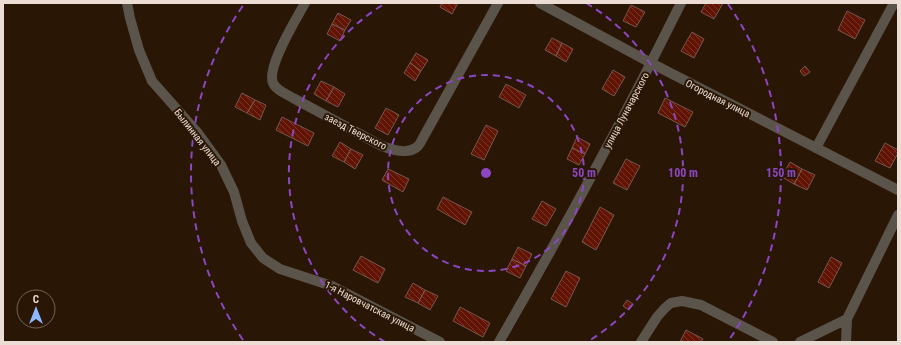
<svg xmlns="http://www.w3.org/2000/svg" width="901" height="345" viewBox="0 0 901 345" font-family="'Roboto Condensed',sans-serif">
	<defs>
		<pattern id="building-back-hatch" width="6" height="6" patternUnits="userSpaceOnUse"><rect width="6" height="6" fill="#621402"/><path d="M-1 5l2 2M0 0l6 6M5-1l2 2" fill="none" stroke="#793626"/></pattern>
	</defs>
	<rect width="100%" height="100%" fill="#291605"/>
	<path fill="url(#building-back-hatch)" stroke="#745750" d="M442 3H458L452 14 440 7Z
		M706 3H723L714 19 701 12Z
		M631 5 645 12 636 27 623 21Z
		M847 11 865 20 855 39 838 30Z
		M338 13 351 20 345 30 332 24Z
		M332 24 345 30 340 41 327 34Z
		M692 32 704 39 694 58 681 51Z
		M552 38 562 43 556 56 545 50Z
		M562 43 573 49 566 62 556 56Z
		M416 53 428 60 421 71 410 63Z
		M410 63 421 71 415 81 404 73Z
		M805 66 810 72 804 76 800 71Z
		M613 70 625 77 614 96 602 89Z
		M321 81 334 87 326 101 314 94Z
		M506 84 526 95 519 108 499 97Z
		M334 87 345 94 338 107 326 101Z
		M242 93 255 100 247 113 235 107Z
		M665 98 693 112 685 127 658 113Z
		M255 100 266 105 260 120 247 113Z
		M386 108 399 115 388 135 375 128Z
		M282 117 314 133 308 146 276 130Z
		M486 125 498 131 484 160 471 154Z
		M577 137 590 144 585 154 572 148Z
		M340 142 351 149 344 162 332 156Z
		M885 143 898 150V153L890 168 875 161Z
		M572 148 585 154 579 165 567 159Z
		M351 149 363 155 355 169 344 162Z
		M626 159 640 166 627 190 613 183Z
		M790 162 802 169 794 184 782 177Z
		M388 169 409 179 403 192 382 180Z
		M802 169 815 175 807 190 794 184Z
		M443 197 472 212 465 225 437 209Z
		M542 201 556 209 546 226 532 219Z
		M600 207 614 215 596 250 582 242Z
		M518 247 532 254 526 266 512 259Z
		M361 256 385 269 378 283 353 270Z
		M831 257 842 263 829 288 818 282Z
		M512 259 526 266 520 278 506 271Z
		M566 271 580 278 566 307 551 299Z
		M413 283 425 290 418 303 405 297Z
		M425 290 438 296 430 310 418 303Z
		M627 300 633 304 629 310 623 306Z
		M460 307 490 323 483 337 453 321Z
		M686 330 703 339 701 342H680Z"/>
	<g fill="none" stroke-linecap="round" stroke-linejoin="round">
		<path stroke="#5b544a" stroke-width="10" d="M127 3 130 18 139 50 152 81 197 132 221 165 234 192 242 221 251 243 263 258 280 269 332 286 440 342
			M305 3C297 18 266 67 273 83 276 90 286 94 293 98L382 146C392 150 407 155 417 147 420 145 422 139 424 136L498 3
			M540 3 651 63 898 190
			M816 148 894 3
			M499 342C563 231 624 118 681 3
			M641 342 657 317 665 308 671 303 682 301 701 305 773 342
			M800 342 847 319
			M846 342 847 319 898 215"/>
	</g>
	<g fill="none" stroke="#8c47c2" stroke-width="2" stroke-dasharray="7 5">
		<circle cx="486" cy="173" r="98"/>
		<path d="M385 342A197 197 0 0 1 386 3M586 3A197 197 0 0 1 587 342"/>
		<path d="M243 340A295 295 0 0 1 244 4M728 4A295 295 0 0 1 729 340"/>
	</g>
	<g text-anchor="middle" stroke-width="4" stroke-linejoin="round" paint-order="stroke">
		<g font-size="10" fill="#ebddd3" stroke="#291605">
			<text transform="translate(718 98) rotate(27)" y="4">Огородная улица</text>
			<text transform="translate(626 110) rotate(-62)" y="4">улица Луначарского</text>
			<text transform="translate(356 131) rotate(27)" y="4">заезд Тверского</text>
			<text transform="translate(198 137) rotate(52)" y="4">Былинная улица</text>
			<text transform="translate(370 306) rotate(27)" y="4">1-я Наровчатская улица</text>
		</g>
	</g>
	<circle cx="486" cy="173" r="6" fill="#8c47c2" stroke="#291605" stroke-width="2"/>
	<g font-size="12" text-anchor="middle" font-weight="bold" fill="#8c47c2" stroke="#291605" stroke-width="4" stroke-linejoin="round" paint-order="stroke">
		<text x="584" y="177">50 m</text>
		<text x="683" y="177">100 m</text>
		<text x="781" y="177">150 m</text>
	</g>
	<rect width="901" height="345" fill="none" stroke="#ebddd3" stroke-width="8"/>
	<g transform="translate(36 309)"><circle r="19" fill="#291605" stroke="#776657"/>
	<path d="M0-3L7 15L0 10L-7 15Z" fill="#8eb8fd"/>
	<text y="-6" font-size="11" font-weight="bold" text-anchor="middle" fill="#ebddd3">С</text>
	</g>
</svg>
